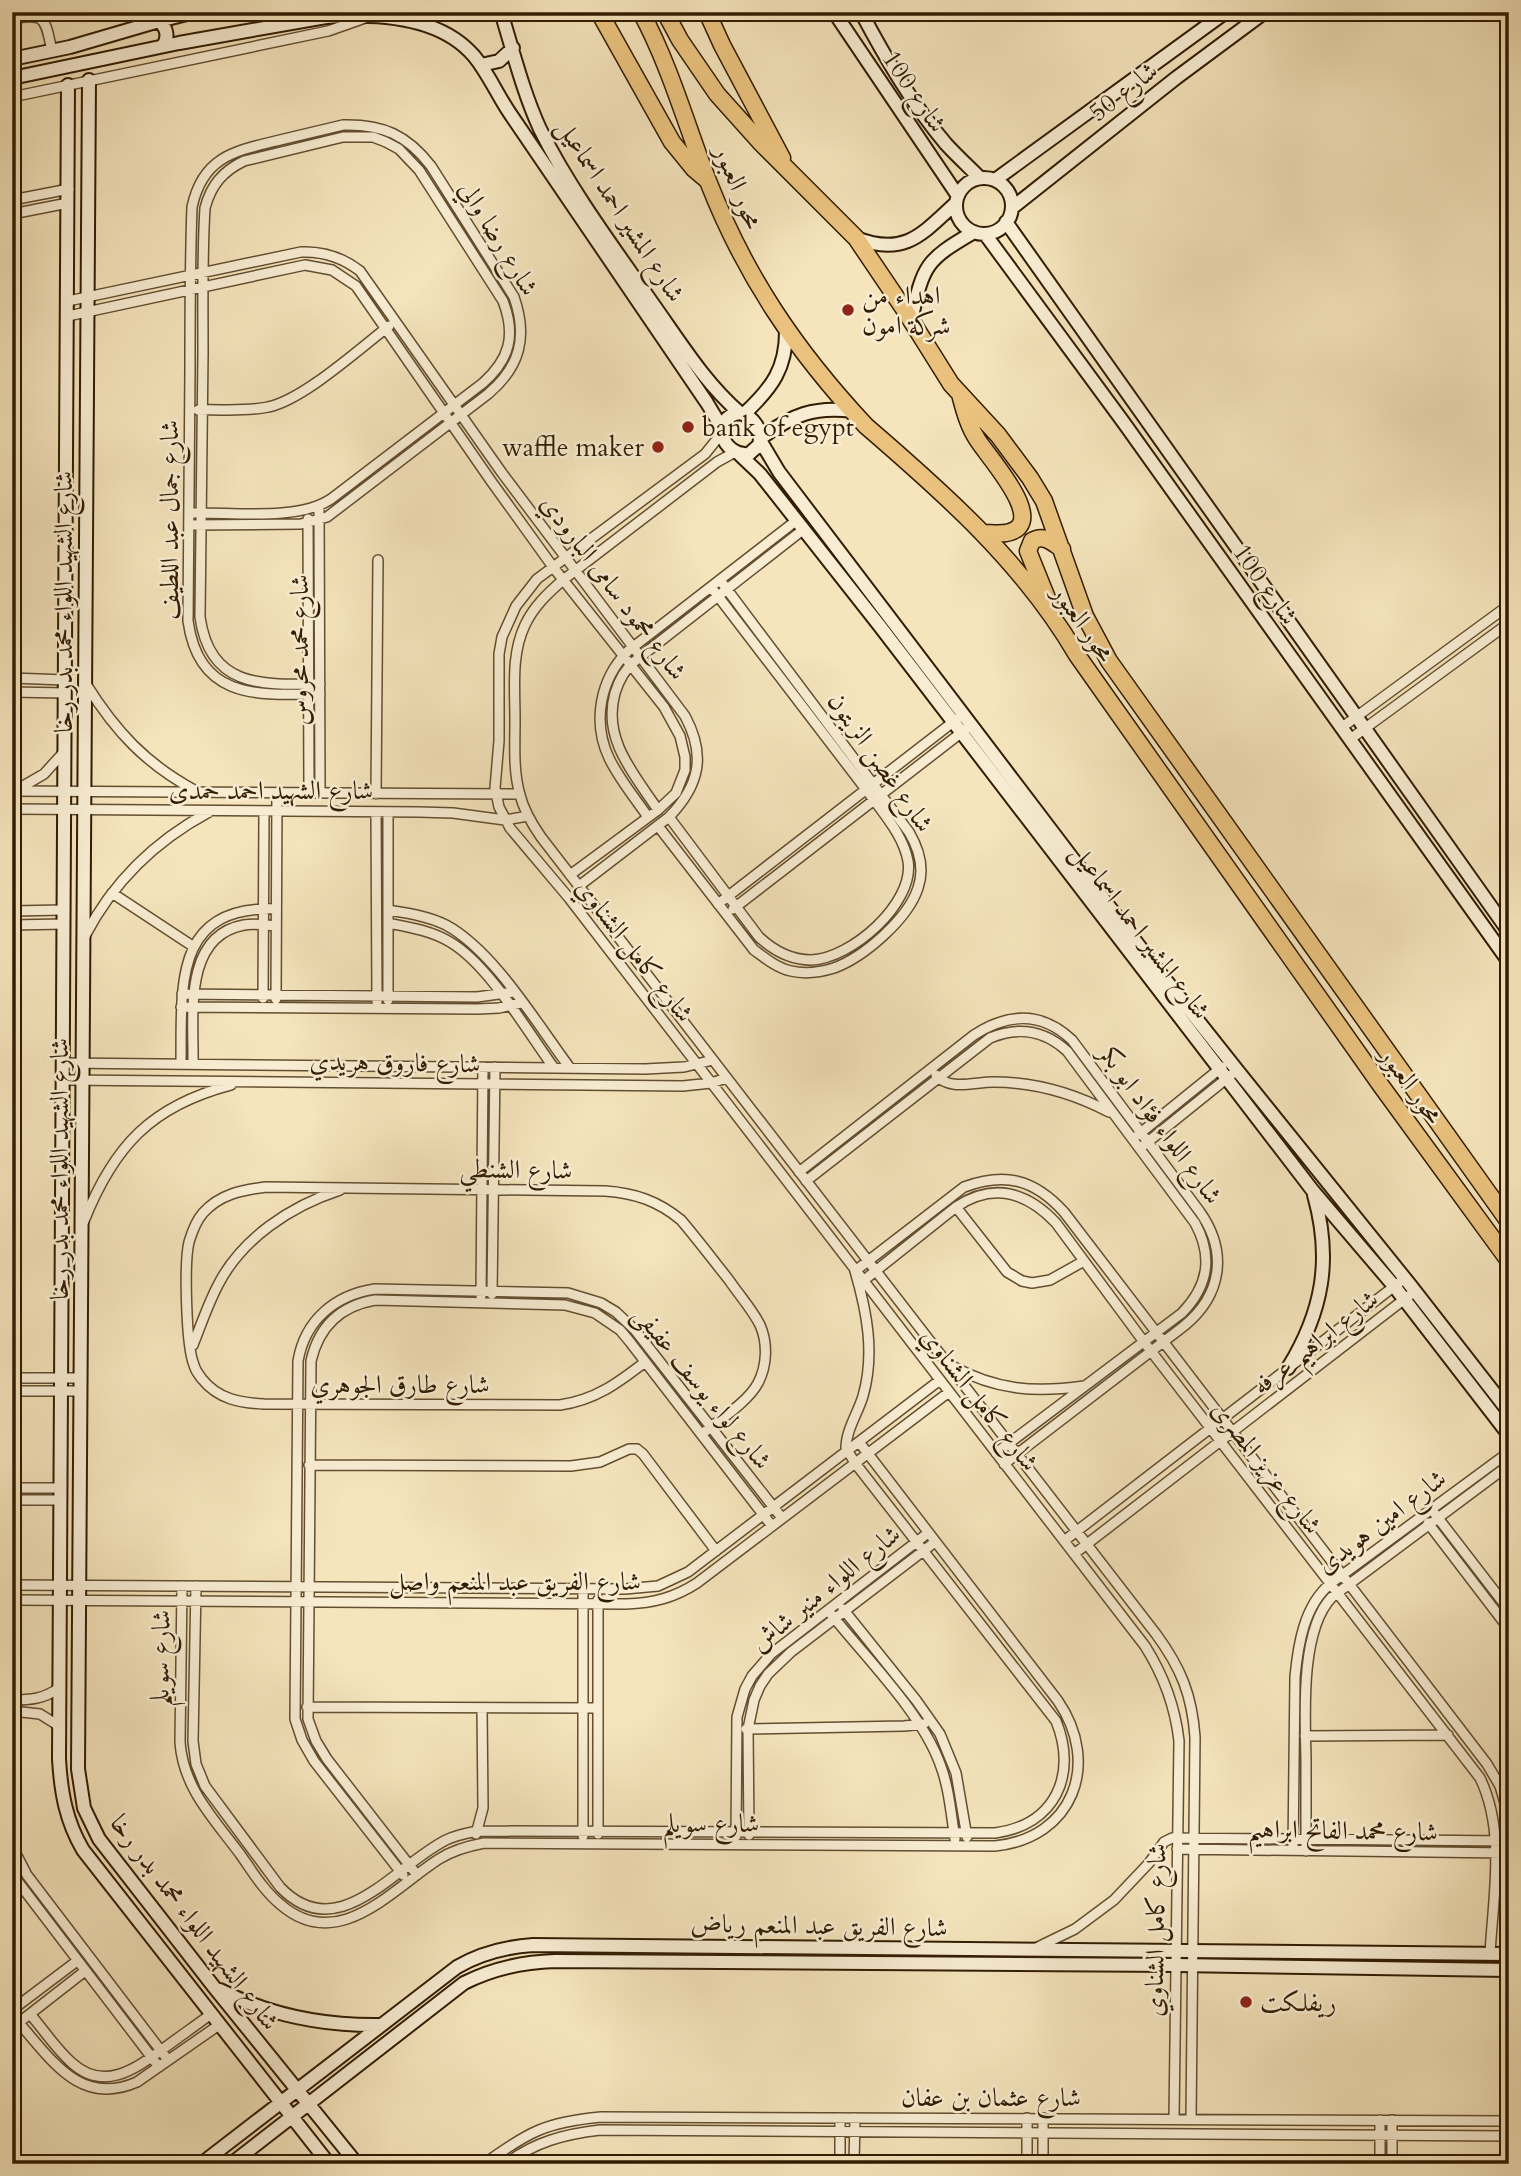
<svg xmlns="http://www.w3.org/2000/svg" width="1521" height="2176" viewBox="0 0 1521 2176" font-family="Cardo,Amiri,serif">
	<rect width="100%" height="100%" fill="#f5e4bc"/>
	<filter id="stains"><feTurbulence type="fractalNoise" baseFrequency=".00286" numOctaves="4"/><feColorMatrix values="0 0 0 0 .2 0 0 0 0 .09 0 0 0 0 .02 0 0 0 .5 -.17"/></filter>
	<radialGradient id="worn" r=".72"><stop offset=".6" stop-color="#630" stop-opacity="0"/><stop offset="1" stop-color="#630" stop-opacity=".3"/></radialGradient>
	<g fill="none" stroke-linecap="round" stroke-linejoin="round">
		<g stroke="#634e30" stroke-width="12">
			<path id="street" d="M12 19C47 12 45 20 52 51
				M12 97 328 31 365 18
				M12 200 69 189
				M12 214 68 203
				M68 301 301 252C324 251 342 257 360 271L502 473 685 716C706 755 700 785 669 817L579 886
				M68 316 305 265 332 270 356 286 491 481 553 567 664 707 680 736 685 757V770L676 793 658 810 570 875
				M198 410C220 409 246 412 268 407 303 400 359 349 389 326
				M722 433 705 454 537 579 516 606 502 637 499 654V741L495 788 499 807 510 828 569 898 1145 1646C1164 1676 1175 1705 1179 1741L1174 2119
				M735 452 717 462 563 580C548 593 534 606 525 625 511 654 515 688 515 720 515 745 513 770 520 795 524 811 532 824 541 837L1156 1634C1181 1668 1192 1695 1195 1737L1191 2119
				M319 506 320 793
				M189 513H201C239 513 300 520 331 499L483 383C510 359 516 335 503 301L419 170 399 149 386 142 373 137H343L244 161C223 171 211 185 205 208 202 256 203 305 203 353 202 441 201 529 200 617 210 688 262 685 320 684
				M308 519 309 793
				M189 525 301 524 327 517 488 394C520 367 528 337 514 297L431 166C407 135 383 124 343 125 322 130 301 135 280 140 235 151 203 156 192 207 190 261 190 315 190 368 189 453 189 537 188 621 199 700 258 695 320 694
				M12 678 65 680
				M86 684C116 732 146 764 196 791
				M12 692 65 693
				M1341 728 1509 605
				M1349 740 1509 623
				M18 789 44 774 64 752
				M12 791 520 794
				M376 794 378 560
				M12 809 419 812 453 813 505 820 528 816
				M658 810C634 774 602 739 615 693 619 680 625 669 635 661L804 529
				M376 812 377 1002
				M388 812V1000
				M648 817C635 798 619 779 609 758 592 722 600 679 628 651L797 520
				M669 817 759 937C774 951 790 960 811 960 851 959 915 903 908 861 904 838 887 818 874 800L711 587
				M658 826 754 950C765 958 777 968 791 971 804 974 821 972 834 968 864 957 908 919 918 888 925 868 919 849 909 832L720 580
				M112 893 194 947
				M718 904 957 719
				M733 909 966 729
				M388 910C407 913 428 916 446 925 494 951 537 1024 570 1068
				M12 911 64 910
				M388 923C409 927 432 931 450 942 489 965 527 1031 554 1068
				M12 925 64 924
				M85 936C113 882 155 841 209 812
				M182 994 477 997 514 992
				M263 998 264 811
				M276 999 277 793
				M181 1007 478 1009 499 1008 521 1003
				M63 1063 645 1069 684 1067 713 1060
				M181 1064C182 988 172 905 276 909
				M193 1064C194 1018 182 936 244 925 255 923 265 925 276 926
				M936 1075C949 1091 974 1082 993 1082 1034 1082 1073 1093 1109 1112
				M63 1080 683 1086 711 1083 727 1078
				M1138 1135 1222 1067
				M1144 1145 1231 1075
				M799 1172 974 1035C1008 1013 1041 1011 1072 1040L1200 1212C1228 1252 1222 1295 1184 1326L1004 1464
				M806 1181 990 1038C1019 1026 1044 1030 1067 1051L1195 1223C1213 1256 1209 1285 1182 1313L996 1453
				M956 1207 1007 1272 1022 1281 1032 1283 1050 1280 1084 1261
				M84 1221C114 1146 151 1106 231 1085
				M863 1281 956 1207C993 1182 1027 1192 1056 1223L1144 1342 1480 1778C1506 1832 1493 1896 1490 1954
				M492 1294 495 1067
				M481 1296 483 1067
				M193 1345C201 1325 208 1304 218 1285 242 1238 291 1206 340 1190
				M645 1362C618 1383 595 1400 560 1405L264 1404C240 1403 218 1399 202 1379 199 1375 195 1370 194 1365 186 1346 184 1263 189 1242 192 1232 196 1221 203 1213 220 1194 242 1190 266 1187L605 1191C635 1193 658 1201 681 1220 698 1240 713 1260 729 1280 739 1295 752 1309 760 1325 768 1343 767 1366 758 1383 748 1402 718 1421 702 1434
				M952 1366C996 1390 1034 1393 1084 1386
				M12 1378H81
				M12 1391H80
				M309 1465 571 1466 600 1462 629 1449H637L643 1454 716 1551
				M12 1488H60
				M12 1500H60
				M1435 1514 1509 1610
				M1428 1523 1509 1629
				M1064 1541 1405 1278
				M1074 1554 1415 1291
				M12 1585 625 1589 658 1586 688 1572 940 1380
				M182 1586 180 1742C183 1788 214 1819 240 1854 252 1871 264 1891 280 1904 338 1955 392 1889 439 1859 453 1850 468 1846 484 1843L995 1846C1073 1838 1101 1764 1058 1701L859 1442
				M196 1586 193 1741 196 1764 205 1786 280 1887C338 1948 394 1866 446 1840 456 1835 467 1833 477 1831L995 1833C1055 1825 1078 1775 1056 1721L855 1463 846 1448C846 1430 858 1413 863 1396 875 1354 867 1312 855 1271L964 1187C1005 1172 1034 1179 1064 1212L1487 1764 1500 1786 1509 1817
				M583 1589V1836
				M12 1600 626 1604C653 1603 674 1598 697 1583L949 1392
				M598 1600V1834
				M843 1609 916 1700 940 1734 956 1773 967 1837
				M831 1614C866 1658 921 1712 940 1764 949 1787 951 1814 955 1839
				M12 1700C30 1700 44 1699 59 1688
				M307 1707 598 1708
				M12 1711 40 1714 59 1726
				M746 1729 904 1726 924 1724
				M1305 1736 1448 1735
				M476 1834 483 1808 482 1708
				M749 1835 748 1729 754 1700 760 1686 768 1674 791 1652 935 1542
				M736 1836 737 1717 745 1689 752 1676 771 1654 928 1533
				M12 1846 27 1875 168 2060
				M1177 1849 1509 1853
				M1293 1850 1295 1677C1298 1645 1304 1606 1330 1584L1509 1452
				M1306 1851C1306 1820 1306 1789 1306 1759 1305 1715 1300 1630 1332 1597L1509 1465
				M12 1874 159 2067
				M403 1875 314 1761 302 1740 295 1719 298 1361C305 1320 335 1295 375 1289L568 1293 601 1303 616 1312 635 1330 782 1518
				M417 1875 327 1759 316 1741 308 1719 311 1361C319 1326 340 1306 375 1300L565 1305 595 1313 620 1330 630 1342 772 1526
				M1038 1947 1075 1929 1114 1900 1149 1863 1164 1842 1172 1838 1509 1841
				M1506 1954 1509 1904
				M12 2010 77 1961
				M30 2014C44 2030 56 2049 72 2063 104 2092 135 2069 163 2049 179 2037 195 2026 211 2014
				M19 2023C52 2060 80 2107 137 2082L219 2025
				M12 2028 85 1971
				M1043 2118V2164
				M1392 2120V2164
				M484 2164C528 2132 546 2122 601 2117L1509 2121
				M506 2164C534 2142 565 2134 600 2130L1509 2136
				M840 2164V2118
				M854 2164 855 2118
				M1027 2164V2118
				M1380 2164V2120"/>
		</g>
		<g stroke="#321c02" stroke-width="16">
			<path id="secondary" d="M501 12C513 51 523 92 540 129 571 191 614 248 653 304 680 342 705 383 740 413
				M834 12 958 196
				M861 12C885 57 912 104 946 144 957 156 969 167 980 178
				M159 21C167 28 169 37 163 46
				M12 59 70 47 159 21 195 12
				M481 65 499 61 513 48
				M12 78 179 43 326 17C375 13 440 16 474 56 488 73 497 94 509 112L707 403 722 428
				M89 80 78 1769 84 1808 99 1839 214 1987 357 2164
				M68 85 59 1759C61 1793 66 1821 83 1850L329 2164
				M956 206a28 28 0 1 1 56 0a28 28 0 1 1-56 0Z
				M995 180 1226 12
				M1012 208 1176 78 1265 12
				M1006 222 1509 932
				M985 234 1124 423 1509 962
				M856 238C905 257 922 234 956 203
				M911 320C924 265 924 261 974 232
				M740 413C754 417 763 430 759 445L749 454C722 457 709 417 740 413Z
				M744 414C772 388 787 368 786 328
				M761 438C792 415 814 406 853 411
				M760 440 779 472 1149 959 1237 1070 1411 1286 1509 1412
				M739 454 760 474 879 625 1313 1191 1394 1286 1509 1435
				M1288 1368C1323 1311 1332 1259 1314 1195
				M220 1990C271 2016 324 2026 381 2025
				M201 2164 457 1967C481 1953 505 1947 533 1945L1509 1954
				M231 2164 464 1983C494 1968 522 1962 555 1961L1176 1965 1509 1970"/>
		</g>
		<g stroke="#321c02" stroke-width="19">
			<path id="highway" d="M599 12 672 142 694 169 707 180
				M641 12C670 66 686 124 708 181 745 276 796 351 866 426 945 494 1024 564 1077 655L1382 1087 1509 1261
				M665 12 680 40 717 94 760 142 856 238 904 309 951 384 998 435 1030 478 1044 501 1085 616 1109 661 1509 1222
				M707 12 722 45 782 158
				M961 398C965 413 969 427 977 439 987 456 1052 525 1006 533 999 534 990 533 983 533
				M1051 608 1028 551 1032 541C1044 534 1052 542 1062 549"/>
		</g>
		<use href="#street" stroke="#f8edd3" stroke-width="9"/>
		<use href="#secondary" stroke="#f8edd3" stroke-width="12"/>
		<use href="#highway" stroke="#eac27e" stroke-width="16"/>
	</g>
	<g fill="#8f2418" stroke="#f8edd3" stroke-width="2.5">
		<circle cx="848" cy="310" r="7"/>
		<circle cx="688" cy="427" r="7"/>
		<circle cx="658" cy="447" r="7"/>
		<circle cx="1246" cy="2002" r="7"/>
	</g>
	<g text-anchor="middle" stroke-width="5" stroke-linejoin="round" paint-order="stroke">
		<g font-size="26" fill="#321c02" stroke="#f8edd3">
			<text transform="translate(915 91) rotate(56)" y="9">شارع 100</text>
			<text transform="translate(1123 91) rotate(-38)" y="9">شارع 50</text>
			<text transform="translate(739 187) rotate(68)" y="9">محور العبور</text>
			<text transform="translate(621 210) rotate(57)" y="9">شارع المشير احمد اسماعيل</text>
			<text transform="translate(499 238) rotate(59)" y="9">شارع رضا والي</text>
			<text transform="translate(169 520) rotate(-90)" y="9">شارع جمال عبد اللطيف</text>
			<text transform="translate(1266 584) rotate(55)" y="9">شارع 100</text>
			<text transform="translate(614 587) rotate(53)" y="9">شارع محمود سامى البارودي</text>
			<text transform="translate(63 602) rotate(-90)" y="9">شارع الشهيد اللواء محمد بدر رخا</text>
			<text transform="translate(1084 623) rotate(55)" y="9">محور العبور</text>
			<text transform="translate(299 650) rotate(-90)" y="9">شارع محمد محروس</text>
			<text transform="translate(881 762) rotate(55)" y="9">شارع غصن الزيتون</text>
			<text x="271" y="799">شارع الشهيد احمد حمدى</text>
			<text transform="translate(1141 931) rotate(53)" y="9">شارع المشير احمد اسماعيل</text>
			<text transform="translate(635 950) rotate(52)" y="9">شارع كامل الشناوي</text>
			<text transform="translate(395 1062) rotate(1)" y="9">شارع فاروق هريدي</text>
			<text transform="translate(1412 1085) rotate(54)" y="9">محور العبور</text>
			<text transform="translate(1161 1124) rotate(54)" y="9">شارع اللواء فؤاد ابو بكر</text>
			<text transform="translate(59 1169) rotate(-90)" y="9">شارع الشهيد اللواء محمد بدر رخا</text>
			<text transform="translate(516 1169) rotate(1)" y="9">شارع الشنطي</text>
			<text transform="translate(1315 1342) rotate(-38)" y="9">شارع ابراهيم عرفه</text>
			<text x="400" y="1393">شارع طارق الجوهري</text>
			<text transform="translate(703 1387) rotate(51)" y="9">شارع لواء يوسف عفيفى</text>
			<text transform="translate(980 1399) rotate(52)" y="9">شارع كامل الشناوي</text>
			<text transform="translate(1267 1467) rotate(52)" y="9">شارع عزيز المصرى</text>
			<text transform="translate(1381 1521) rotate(-37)" y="9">شارع امين هويدى</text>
			<text x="515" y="1590">شارع الفريق عبد المنعم واصل</text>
			<text transform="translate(825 1588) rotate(-39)" y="9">شارع اللواء منير شاش</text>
			<text transform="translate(160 1658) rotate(-89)" y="9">شارع سويلم</text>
			<text x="711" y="1832">شارع سويلم</text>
			<text transform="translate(1343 1830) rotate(1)" y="9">شارع محمد الفاتح ابراهيم</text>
			<text transform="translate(195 1922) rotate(53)" y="9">شارع الشهيد اللواء محمد بدر رخا</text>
			<text transform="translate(819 1925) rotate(1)" y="9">شارع الفريق عبد المنعم رياض</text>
			<text transform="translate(1155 1930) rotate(-89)" y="9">شارع كامل الشناوي</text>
			<text x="991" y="2106">شارع عثمان بن عفان</text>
		</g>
		<g font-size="26" fill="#321c02" stroke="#f8edd3" text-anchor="start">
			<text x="862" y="304">اهداء من<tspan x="862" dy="30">شركة امون</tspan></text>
			<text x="702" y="436">bank of egypt</text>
			<text x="644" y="456" text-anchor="end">waffle maker</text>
			<text x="1260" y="2011">ريفلكت</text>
		</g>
	</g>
	<rect width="1521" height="2176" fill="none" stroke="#f5e4bc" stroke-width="42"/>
	<rect x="14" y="14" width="1493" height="2148" fill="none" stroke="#321c02" stroke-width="3.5"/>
	<rect x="21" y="21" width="1479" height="2134" fill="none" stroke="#321c02" stroke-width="2"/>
	<rect width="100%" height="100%" filter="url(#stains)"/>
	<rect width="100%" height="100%" fill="url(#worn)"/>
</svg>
